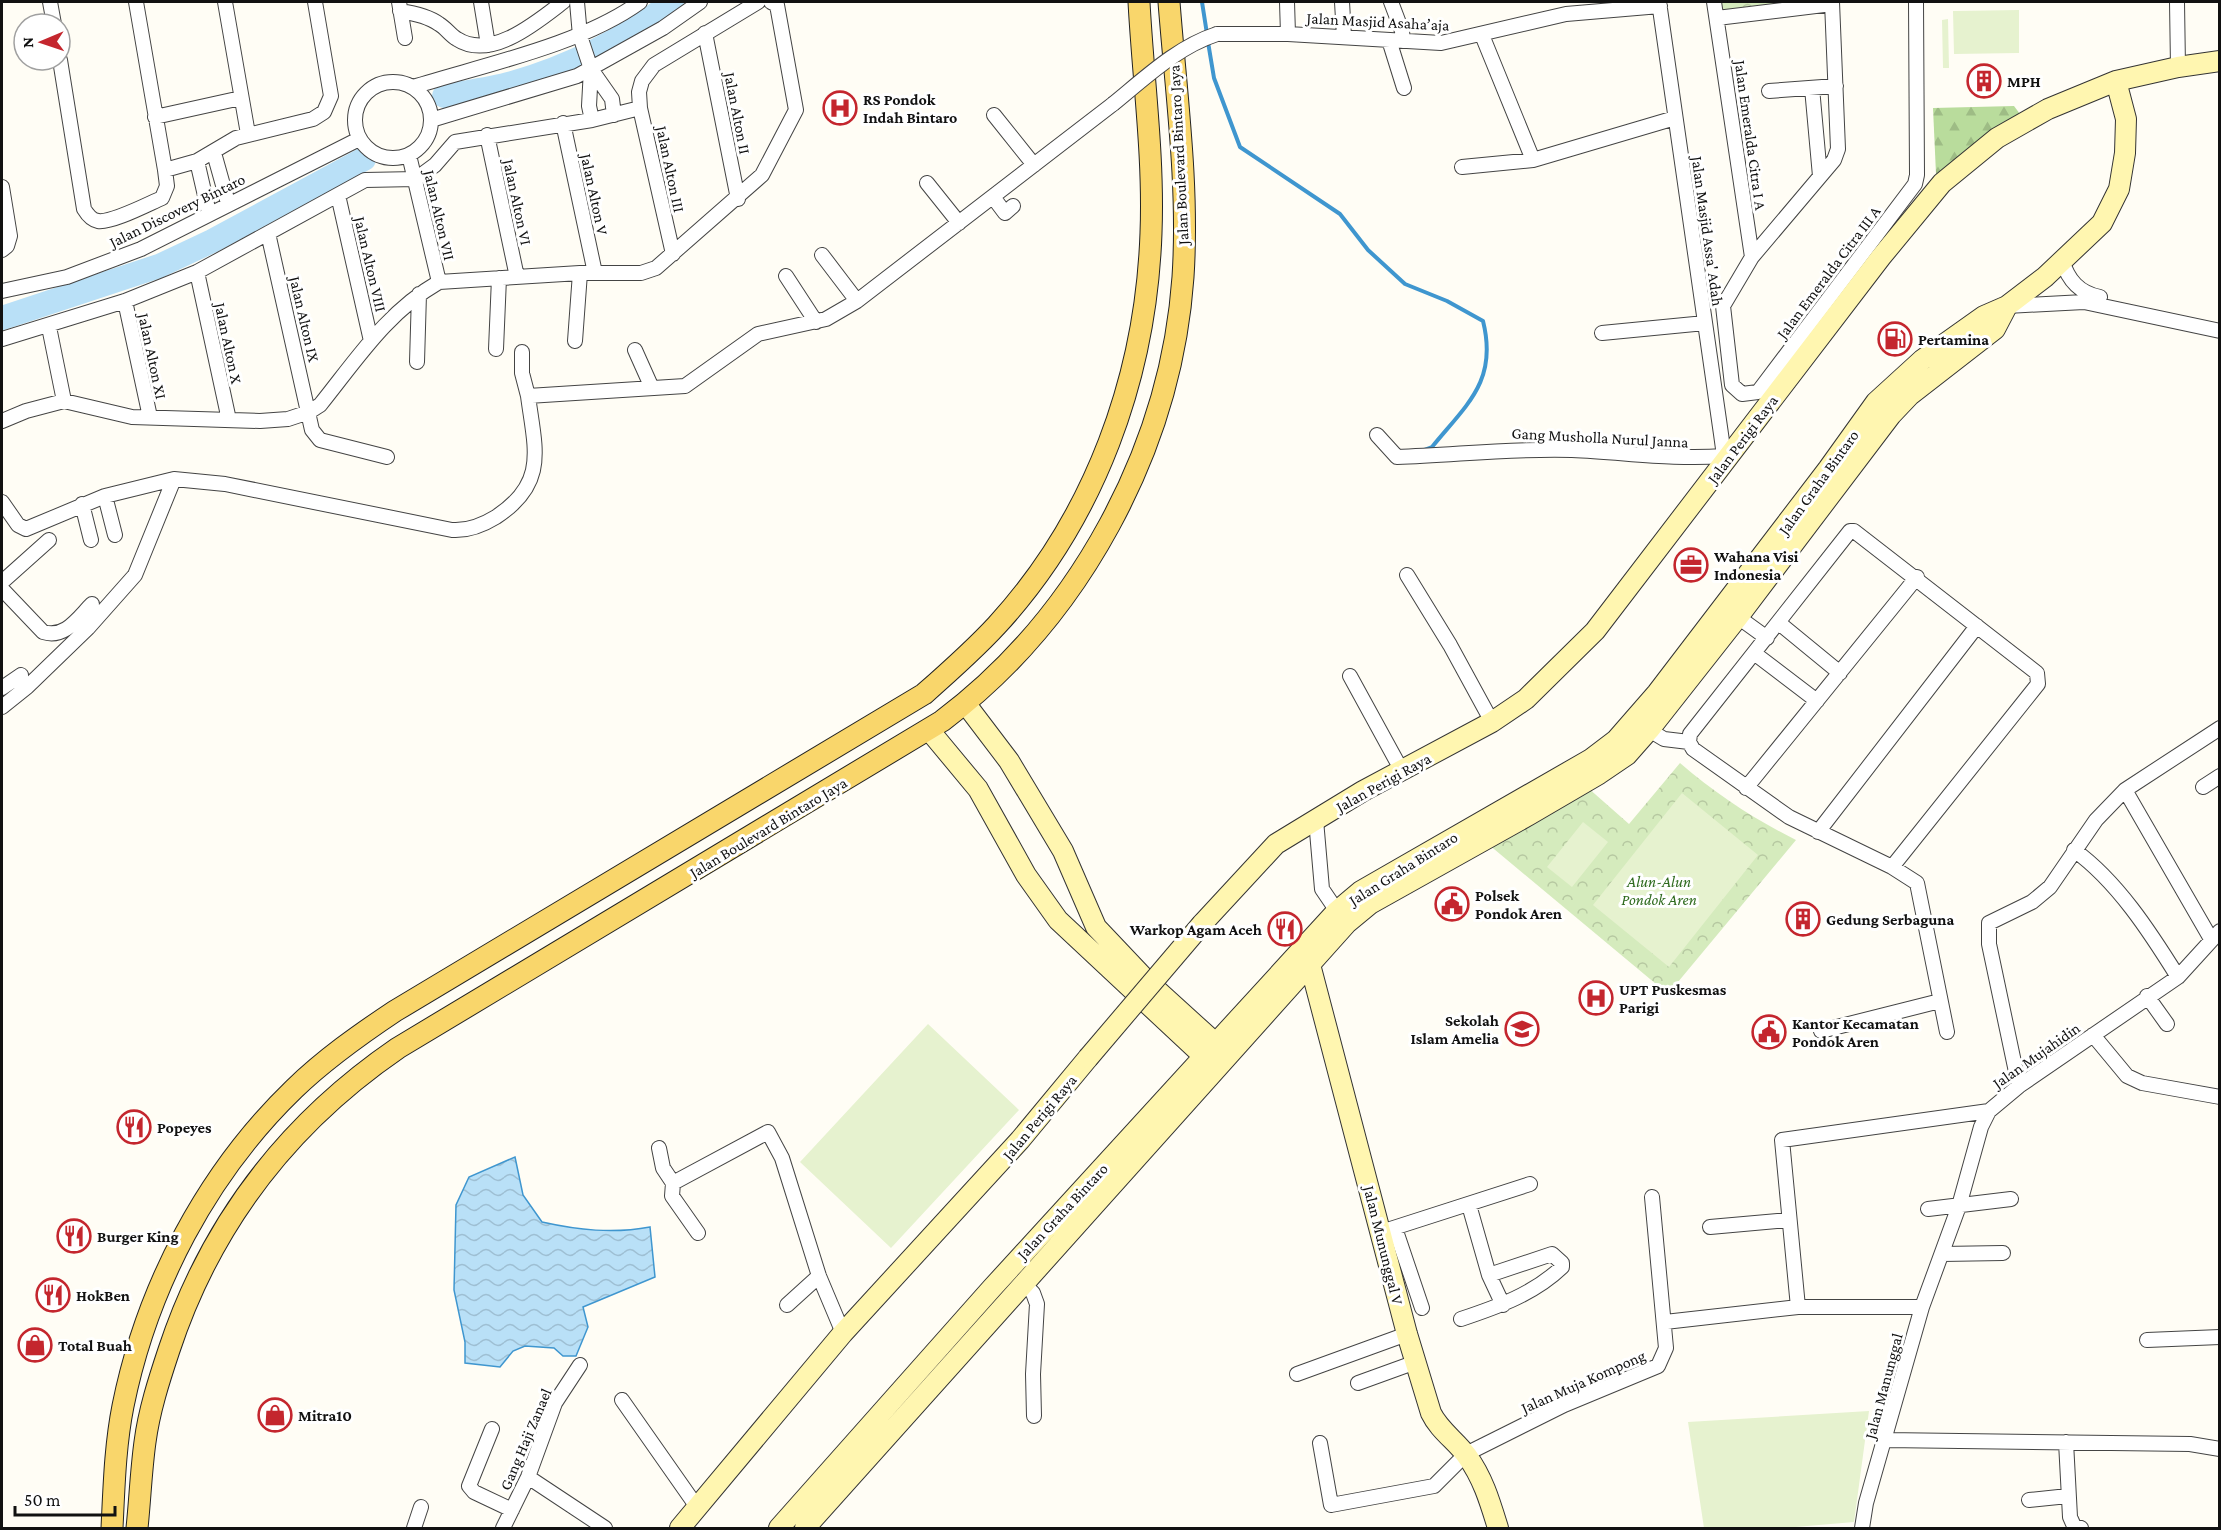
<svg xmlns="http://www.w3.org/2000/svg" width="2221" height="1530" viewBox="0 0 2221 1530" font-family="'Crimson Pro',serif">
	<defs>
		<pattern id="forest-firs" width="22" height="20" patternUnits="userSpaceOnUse" patternTransform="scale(1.5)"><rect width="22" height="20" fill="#b9dc9c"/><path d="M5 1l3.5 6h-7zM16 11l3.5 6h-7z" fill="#9ebc85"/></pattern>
		<pattern id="park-crowns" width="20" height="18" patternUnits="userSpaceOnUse" patternTransform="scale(1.5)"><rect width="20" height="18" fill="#d5ebbd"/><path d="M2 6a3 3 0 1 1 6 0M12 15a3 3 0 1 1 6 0" fill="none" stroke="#b6c8a1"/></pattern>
		<pattern id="water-waves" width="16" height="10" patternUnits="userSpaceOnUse" patternTransform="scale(1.5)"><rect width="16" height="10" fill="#b9e0f7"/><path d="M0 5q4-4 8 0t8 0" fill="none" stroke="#9ebfd3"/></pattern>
	</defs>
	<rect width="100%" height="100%" fill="#fffdf5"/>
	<path fill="url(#forest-firs)" d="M2014 106 2020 114 1936 174 1933 108Z"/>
	<path fill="url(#park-crowns)" d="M1714 2H1832L1717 18Z
		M1680 763C1716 794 1754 819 1796 840L1668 994 1488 844 1587 787 1629 824Z"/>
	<path fill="#e6f2cf" d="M2019 10V53L1954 54 1953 11Z
		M1948 19 1949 68H1943L1942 20Z
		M1682 793 1758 855 1669 967 1593 905Z
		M1583 822 1608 842 1572 887 1547 867Z
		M928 1024 1019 1110 891 1248 800 1162Z
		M1869 1411 1854 1522 1784 1528H1704L1688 1422Z"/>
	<path fill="url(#water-waves)" stroke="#3f96cf" stroke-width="1.5" d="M515 1157 523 1195 542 1222C578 1230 613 1234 650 1227L655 1277 583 1307 588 1327 576 1356H563L554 1348 525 1346 513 1351 500 1367 465 1363V1342L454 1290 456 1205 469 1177Z"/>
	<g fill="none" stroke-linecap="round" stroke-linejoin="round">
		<path stroke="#3f96cf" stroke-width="4" d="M1202 2 1207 34
			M1208 42 1214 78 1240 147 1340 214 1368 250 1405 284 1447 301 1483 321C1498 381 1467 404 1432 447L1424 450"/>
		<path stroke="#b9e0f7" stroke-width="24" d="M444 96C466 92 490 89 512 83 568 67 626 39 672 2
			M2 318 159 266 212 241 364 159"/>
		<g stroke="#444" stroke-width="16">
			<path id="street" d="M50 2 54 24
				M225 2 248 134
				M399 2 405 38
				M481 2 488 45
				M577 2 580 36 591 69 589 106 592 120
				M1287 2 1288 34
				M1342 2 1344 36
				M1391 2 1402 31 1403 41
				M1659 2 1721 434 1724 456 1727 458
				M1714 2 1752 257
				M1832 2 1838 149 1834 160 1752 257 1723 306 1732 385 1742 394 1758 392 1915 184 1917 175 1916 2
				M2177 2 2178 67
				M400 11C413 13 428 16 439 24 446 28 450 35 457 39 491 61 537 22 563 2
				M1717 18 1832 4
				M705 33 738 199
				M1217 34H1288L1441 43 1566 14 1660 6
				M1389 40 1404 88
				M60 60 84 209C87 214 91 220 98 221 112 223 148 204 162 198L167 186 165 170 136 2
				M591 69 612 99 614 115
				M355 120a38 38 0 1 1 76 0a38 38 0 1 1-76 0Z
				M413 87C483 65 581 45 640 2
				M1812 88 1820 176
				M1769 91 1836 86
				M994 115 1034 165
				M155 117 241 98
				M431 120 577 76 663 28 700 2
				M563 123 595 273
				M487 135 517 277
				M214 153 228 203
				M409 155 439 282
				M1533 160 1675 118
				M197 161 209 213
				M1462 167 1533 160 1482 35
				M165 170 197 161 236 138 313 119 324 112 331 96 315 2
				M927 183 959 223
				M2 187 10 236 7 246 2 250
				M338 195 371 341
				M993 197 1005 213 1013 206
				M268 233 312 430 320 440 387 457
				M673 254 640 108 639 92 642 81 654 65 758 2
				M822 255 857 301
				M2062 260C2068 280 2079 293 2100 297
				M197 272 229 420
				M786 276 816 322
				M2 291 67 277 141 249 359 139
				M125 301 150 417
				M2007 306 2084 302 2220 331
				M49 327 64 401
				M1602 333 1705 323
				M2 339 125 301 197 272 365 180 416 179 435 165 455 142 592 120 640 108
				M575 341 580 273
				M496 349 499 278
				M635 350 652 388
				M522 352V373L528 396
				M417 362 419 294
				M2 421 26 411 64 401 132 417 260 421 288 419 309 412 320 405C357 359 387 312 439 282L580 273H641L656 268 762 175 796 110 777 5 771 2
				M1377 435 1397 457C1456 455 1513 448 1572 450 1624 452 1673 460 1724 456
				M105 496 115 535
				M2 502 18 525 26 529 105 496 174 479 225 484 452 530C467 531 483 525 496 517 548 483 535 449 528 396L685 386 758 334 826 319 857 301 1113 104
				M82 504 91 540
				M1850 531H1854L2037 673 2038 684 1892 867 1789 817 1693 749 1689 742 1690 734Z
				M1407 575 1450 645 1492 722
				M2 582 49 540
				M2 589 43 632C65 639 78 618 92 604
				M1738 617 1767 638
				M1779 623 1840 673
				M1754 653 1817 701
				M1350 676 1402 771
				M2 688 21 675
				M2 707 27 687 88 628 135 575 174 479
				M1649 730 1664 739 1689 742
				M2203 787 2220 776
				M1746 788 1917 577
				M2125 790 2211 939
				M1316 820 1322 889 1341 917
				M1818 832 1977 626
				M2074 850C2117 881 2150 932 2178 977
				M1892 867 1917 883 1947 1032
				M2147 996 2167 1024
				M1821 1031 1940 1001
				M2093 1035 2127 1076 2142 1083 2220 1097
				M2019 1086 1989 944V923L2032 902 2050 887 2096 820 2125 790 2220 728
				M659 1148 663 1168 673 1183
				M1469 1205 1489 1275 1503 1305
				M1928 1209 2011 1199
				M1710 1227 1789 1220
				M1395 1228 1422 1308
				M1381 1232 1530 1184
				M698 1233 672 1196 673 1183 768 1132 782 1158 819 1276 843 1333
				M1942 1254 2003 1253
				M1023 1283 1033 1293 1037 1304 1033 1374 1034 1416
				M787 1305 819 1276
				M1798 1307 1782 1140 1989 1111
				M1461 1319C1497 1307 1534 1294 1562 1267V1263L1552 1254 1489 1275
				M1665 1322 1798 1307H1922
				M2147 1340 2220 1337
				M1297 1374 1407 1334
				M1358 1383 1416 1362
				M622 1400 697 1507
				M492 1429 469 1486 474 1492 512 1510
				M1886 1440 2190 1444 2220 1449
				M2066 1442 2070 1517 2074 1526 2081 1528
				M1320 1443 1331 1505 1434 1486 1466 1454 1564 1405 1658 1366 1666 1348 1652 1197
				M528 1477 605 1528
				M2029 1500 2068 1496
				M414 1528 421 1507
				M503 1528 528 1477 555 1403 580 1365
				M1862 1528 1866 1503 1922 1307 1959 1206 1981 1127 1989 1111 2019 1086 2178 977 2220 931"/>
		</g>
		<g stroke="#333" stroke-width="22">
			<path id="secondary" d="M965 703 1009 761 1063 851 1096 927 1149 983 1224 1051
				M929 730 978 789 1026 875 1058 920 1212 1064
				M1202 924 1276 844 1363 791 1492 722 1526 699 1595 631 1881 257 1942 183 1997 138 2048 109 2116 81 2178 67 2220 61
				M1307 953 1407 1334 1431 1413C1439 1430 1456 1441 1467 1456 1483 1478 1490 1502 1498 1528
				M680 1528 843 1333 1020 1140 1088 1058
				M779 1528 992 1288 1336 912 1361 891 1591 759 1616 740 1657 693 1828 469 1876 402 1922 360 1984 316 2007 306 2045 277 2102 223 2119 189 2125 153 2126 119 2116 81
				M805 1528 1347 923 1370 904 1529 815 1599 774 1627 755 1649 730 1738 617 1891 415 1910 395 1995 329 2007 306"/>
		</g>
		<g stroke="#222" stroke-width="23">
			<path id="primary" d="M112 1528C114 1488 115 1446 123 1406 147 1287 207 1173 294 1089 325 1059 359 1035 395 1011L924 694C949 672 974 650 997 625 1095 518 1146 377 1151 233 1154 156 1143 78 1139 2
				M137 1528C140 1500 141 1471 145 1442 149 1411 159 1380 169 1350 211 1223 287 1124 398 1048L942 721C1079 618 1171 449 1183 277 1189 186 1176 93 1169 2"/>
		</g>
		<use href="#street" stroke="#fff" stroke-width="14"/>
		<use href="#secondary" stroke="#fff6b0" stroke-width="20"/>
		<use href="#primary" stroke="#f9d66b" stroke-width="21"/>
		<g stroke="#444" stroke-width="16" stroke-linecap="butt">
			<path id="street-bridge" d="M1113 104C1145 78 1177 47 1217 34"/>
		</g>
		<g stroke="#333" stroke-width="22" stroke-linecap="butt">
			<path id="secondary-bridge" d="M1088 1058 1202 924"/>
		</g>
		<use href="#street-bridge" stroke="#fff" stroke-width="14"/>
		<use href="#secondary-bridge" stroke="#fff6b0" stroke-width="20"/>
	</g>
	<defs>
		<g id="building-ring" transform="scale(1.725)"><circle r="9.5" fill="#fff" stroke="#c4262e" stroke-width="1.5"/><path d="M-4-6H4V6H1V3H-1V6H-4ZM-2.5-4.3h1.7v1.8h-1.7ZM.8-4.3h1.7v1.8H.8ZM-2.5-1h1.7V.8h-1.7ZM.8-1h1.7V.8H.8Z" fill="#c4262e"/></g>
		<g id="hospital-ring" transform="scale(1.725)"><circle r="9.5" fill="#fff" stroke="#c4262e" stroke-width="1.5"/><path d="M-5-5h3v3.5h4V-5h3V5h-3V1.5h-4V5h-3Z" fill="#c4262e"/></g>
		<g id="fuel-ring" transform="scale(1.725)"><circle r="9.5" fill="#fff" stroke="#c4262e" stroke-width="1.5"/><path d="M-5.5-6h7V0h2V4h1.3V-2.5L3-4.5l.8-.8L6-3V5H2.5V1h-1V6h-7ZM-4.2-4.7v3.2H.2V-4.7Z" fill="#c4262e"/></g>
		<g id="office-ring" transform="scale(1.725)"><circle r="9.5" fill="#fff" stroke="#c4262e" stroke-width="1.5"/><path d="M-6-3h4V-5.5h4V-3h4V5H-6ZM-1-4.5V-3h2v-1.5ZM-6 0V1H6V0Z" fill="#c4262e"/></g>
		<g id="civic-ring" transform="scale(1.725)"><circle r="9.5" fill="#fff" stroke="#c4262e" stroke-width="1.5"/><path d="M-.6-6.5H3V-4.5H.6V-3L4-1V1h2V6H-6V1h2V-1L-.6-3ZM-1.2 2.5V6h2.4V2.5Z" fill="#c4262e"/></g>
		<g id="restaurant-ring" transform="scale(1.725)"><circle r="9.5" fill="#fff" stroke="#c4262e" stroke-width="1.5"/><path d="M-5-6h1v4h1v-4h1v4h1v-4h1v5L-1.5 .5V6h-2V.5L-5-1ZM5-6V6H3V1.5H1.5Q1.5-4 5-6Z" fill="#c4262e"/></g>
		<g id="school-ring" transform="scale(1.725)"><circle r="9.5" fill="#fff" stroke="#c4262e" stroke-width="1.5"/><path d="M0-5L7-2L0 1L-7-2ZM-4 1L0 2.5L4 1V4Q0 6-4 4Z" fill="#c4262e"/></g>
		<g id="shop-ring" transform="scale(1.725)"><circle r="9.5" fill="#fff" stroke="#c4262e" stroke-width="1.5"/><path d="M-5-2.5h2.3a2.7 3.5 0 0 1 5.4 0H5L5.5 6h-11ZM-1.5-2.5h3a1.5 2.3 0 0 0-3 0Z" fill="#c4262e"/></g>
	</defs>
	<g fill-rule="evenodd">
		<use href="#building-ring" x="1984" y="81"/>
		<use href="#hospital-ring" x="840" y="108"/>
		<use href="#fuel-ring" x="1895" y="339"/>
		<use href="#office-ring" x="1691" y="565"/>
		<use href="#civic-ring" x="1452" y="904"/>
		<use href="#building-ring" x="1803" y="919"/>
		<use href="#restaurant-ring" x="1285" y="929"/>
		<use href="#hospital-ring" x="1596" y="998"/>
		<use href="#school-ring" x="1522" y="1029"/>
		<use href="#civic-ring" x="1769" y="1032"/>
		<use href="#restaurant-ring" x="134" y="1127"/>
		<use href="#restaurant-ring" x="74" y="1236"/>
		<use href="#restaurant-ring" x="53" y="1295"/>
		<use href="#shop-ring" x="35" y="1345"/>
		<use href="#shop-ring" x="275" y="1415"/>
	</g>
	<g text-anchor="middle" stroke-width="6" stroke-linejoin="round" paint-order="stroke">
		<g font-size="16" fill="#111" stroke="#fff">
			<text transform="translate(1378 21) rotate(3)" y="6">Jalan Masjid Asaha’aja</text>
			<text transform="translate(738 113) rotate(79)" y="6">Jalan Alton II</text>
			<text transform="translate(1751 135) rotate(82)" y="6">Jalan Emeralda Citra I A</text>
			<text transform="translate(1178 155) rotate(-93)" y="6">Jalan Boulevard Bintaro Jaya</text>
			<text transform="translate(671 169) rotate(78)" y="6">Jalan Alton III</text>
			<text transform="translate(595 194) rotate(78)" y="6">Jalan Alton V</text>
			<text transform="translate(518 202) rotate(78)" y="6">Jalan Alton VI</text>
			<text transform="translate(177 210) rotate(-26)" y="6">Jalan Discovery Bintaro</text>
			<text transform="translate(440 215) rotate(77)" y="6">Jalan Alton VII</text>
			<text transform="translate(1708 231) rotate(82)" y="6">Jalan Masjid Assa' Adah</text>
			<text transform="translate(371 264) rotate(77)" y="6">Jalan Alton VIII</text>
			<text transform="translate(1828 272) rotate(-53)" y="6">Jalan Emeralda Citra III A</text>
			<text transform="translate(305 319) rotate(77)" y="6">Jalan Alton IX</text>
			<text transform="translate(229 343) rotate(78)" y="6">Jalan Alton X</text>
			<text transform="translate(153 356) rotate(78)" y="6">Jalan Alton XI</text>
			<text transform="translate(1600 437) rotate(3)" y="6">Gang Musholla Nurul Janna</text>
			<text transform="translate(1742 439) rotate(-53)" y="6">Jalan Perigi Raya</text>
			<text transform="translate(1818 482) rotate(-54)" y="6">Jalan Graha Bintaro</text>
			<text transform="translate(1383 782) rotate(-29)" y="6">Jalan Perigi Raya</text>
			<text transform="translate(768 827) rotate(-31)" y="6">Jalan Boulevard Bintaro Jaya</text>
			<text transform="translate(1403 868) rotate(-32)" y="6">Jalan Graha Bintaro</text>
			<text transform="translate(2036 1055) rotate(-35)" y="6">Jalan Mujahidin</text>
			<text transform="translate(1039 1117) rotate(-50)" y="6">Jalan Perigi Raya</text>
			<text transform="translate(1062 1211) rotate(-47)" y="6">Jalan Graha Bintaro</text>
			<text transform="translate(1384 1245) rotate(76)" y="6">Jalan Mununggal V</text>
			<text transform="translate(1583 1381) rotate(-24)" y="6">Jalan Muja Kompong</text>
			<text transform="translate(1883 1386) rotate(-75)" y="6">Jalan Manunggal</text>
			<text transform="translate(525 1439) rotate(-67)" y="6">Gang Haji Zanael</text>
		</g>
		<g font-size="16" font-weight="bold" fill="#111" stroke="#fff" text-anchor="start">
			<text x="2007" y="87">MPH</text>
			<text x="863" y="105">RS Pondok<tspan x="863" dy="18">Indah Bintaro</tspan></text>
			<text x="1918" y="345">Pertamina</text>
			<text x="1714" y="562">Wahana Visi<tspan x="1714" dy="18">Indonesia</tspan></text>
			<text x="1475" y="901">Polsek<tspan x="1475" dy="18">Pondok Aren</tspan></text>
			<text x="1826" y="925">Gedung Serbaguna</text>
			<text x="1262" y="935" text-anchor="end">Warkop Agam Aceh</text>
			<text x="1619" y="995">UPT Puskesmas<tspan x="1619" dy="18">Parigi</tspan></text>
			<text x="1499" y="1026" text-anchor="end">Sekolah<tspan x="1499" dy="18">Islam Amelia</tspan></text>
			<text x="1792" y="1029">Kantor Kecamatan<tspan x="1792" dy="18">Pondok Aren</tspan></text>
			<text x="157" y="1133">Popeyes</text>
			<text x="97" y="1242">Burger King</text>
			<text x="76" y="1301">HokBen</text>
			<text x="58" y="1351">Total Buah</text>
			<text x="298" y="1421">Mitra10</text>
		</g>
		<g font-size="16" font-style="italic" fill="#2f6b1f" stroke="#fff">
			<text x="1659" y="887">Alun-Alun<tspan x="1659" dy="18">Pondok Aren</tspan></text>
		</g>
	</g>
	<rect width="2221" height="1530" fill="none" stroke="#111111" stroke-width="6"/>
	<g transform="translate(42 42) rotate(268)"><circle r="28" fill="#ffffff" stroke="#a0a0a0" stroke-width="1.5"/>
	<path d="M0-4.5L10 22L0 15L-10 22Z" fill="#c4262e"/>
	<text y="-9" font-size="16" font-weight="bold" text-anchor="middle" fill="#111111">N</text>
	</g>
	<path d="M15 1506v9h100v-9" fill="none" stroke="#111111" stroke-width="3"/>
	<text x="24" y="1506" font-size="18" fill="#111111" stroke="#ffffff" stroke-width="4.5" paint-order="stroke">50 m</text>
</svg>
